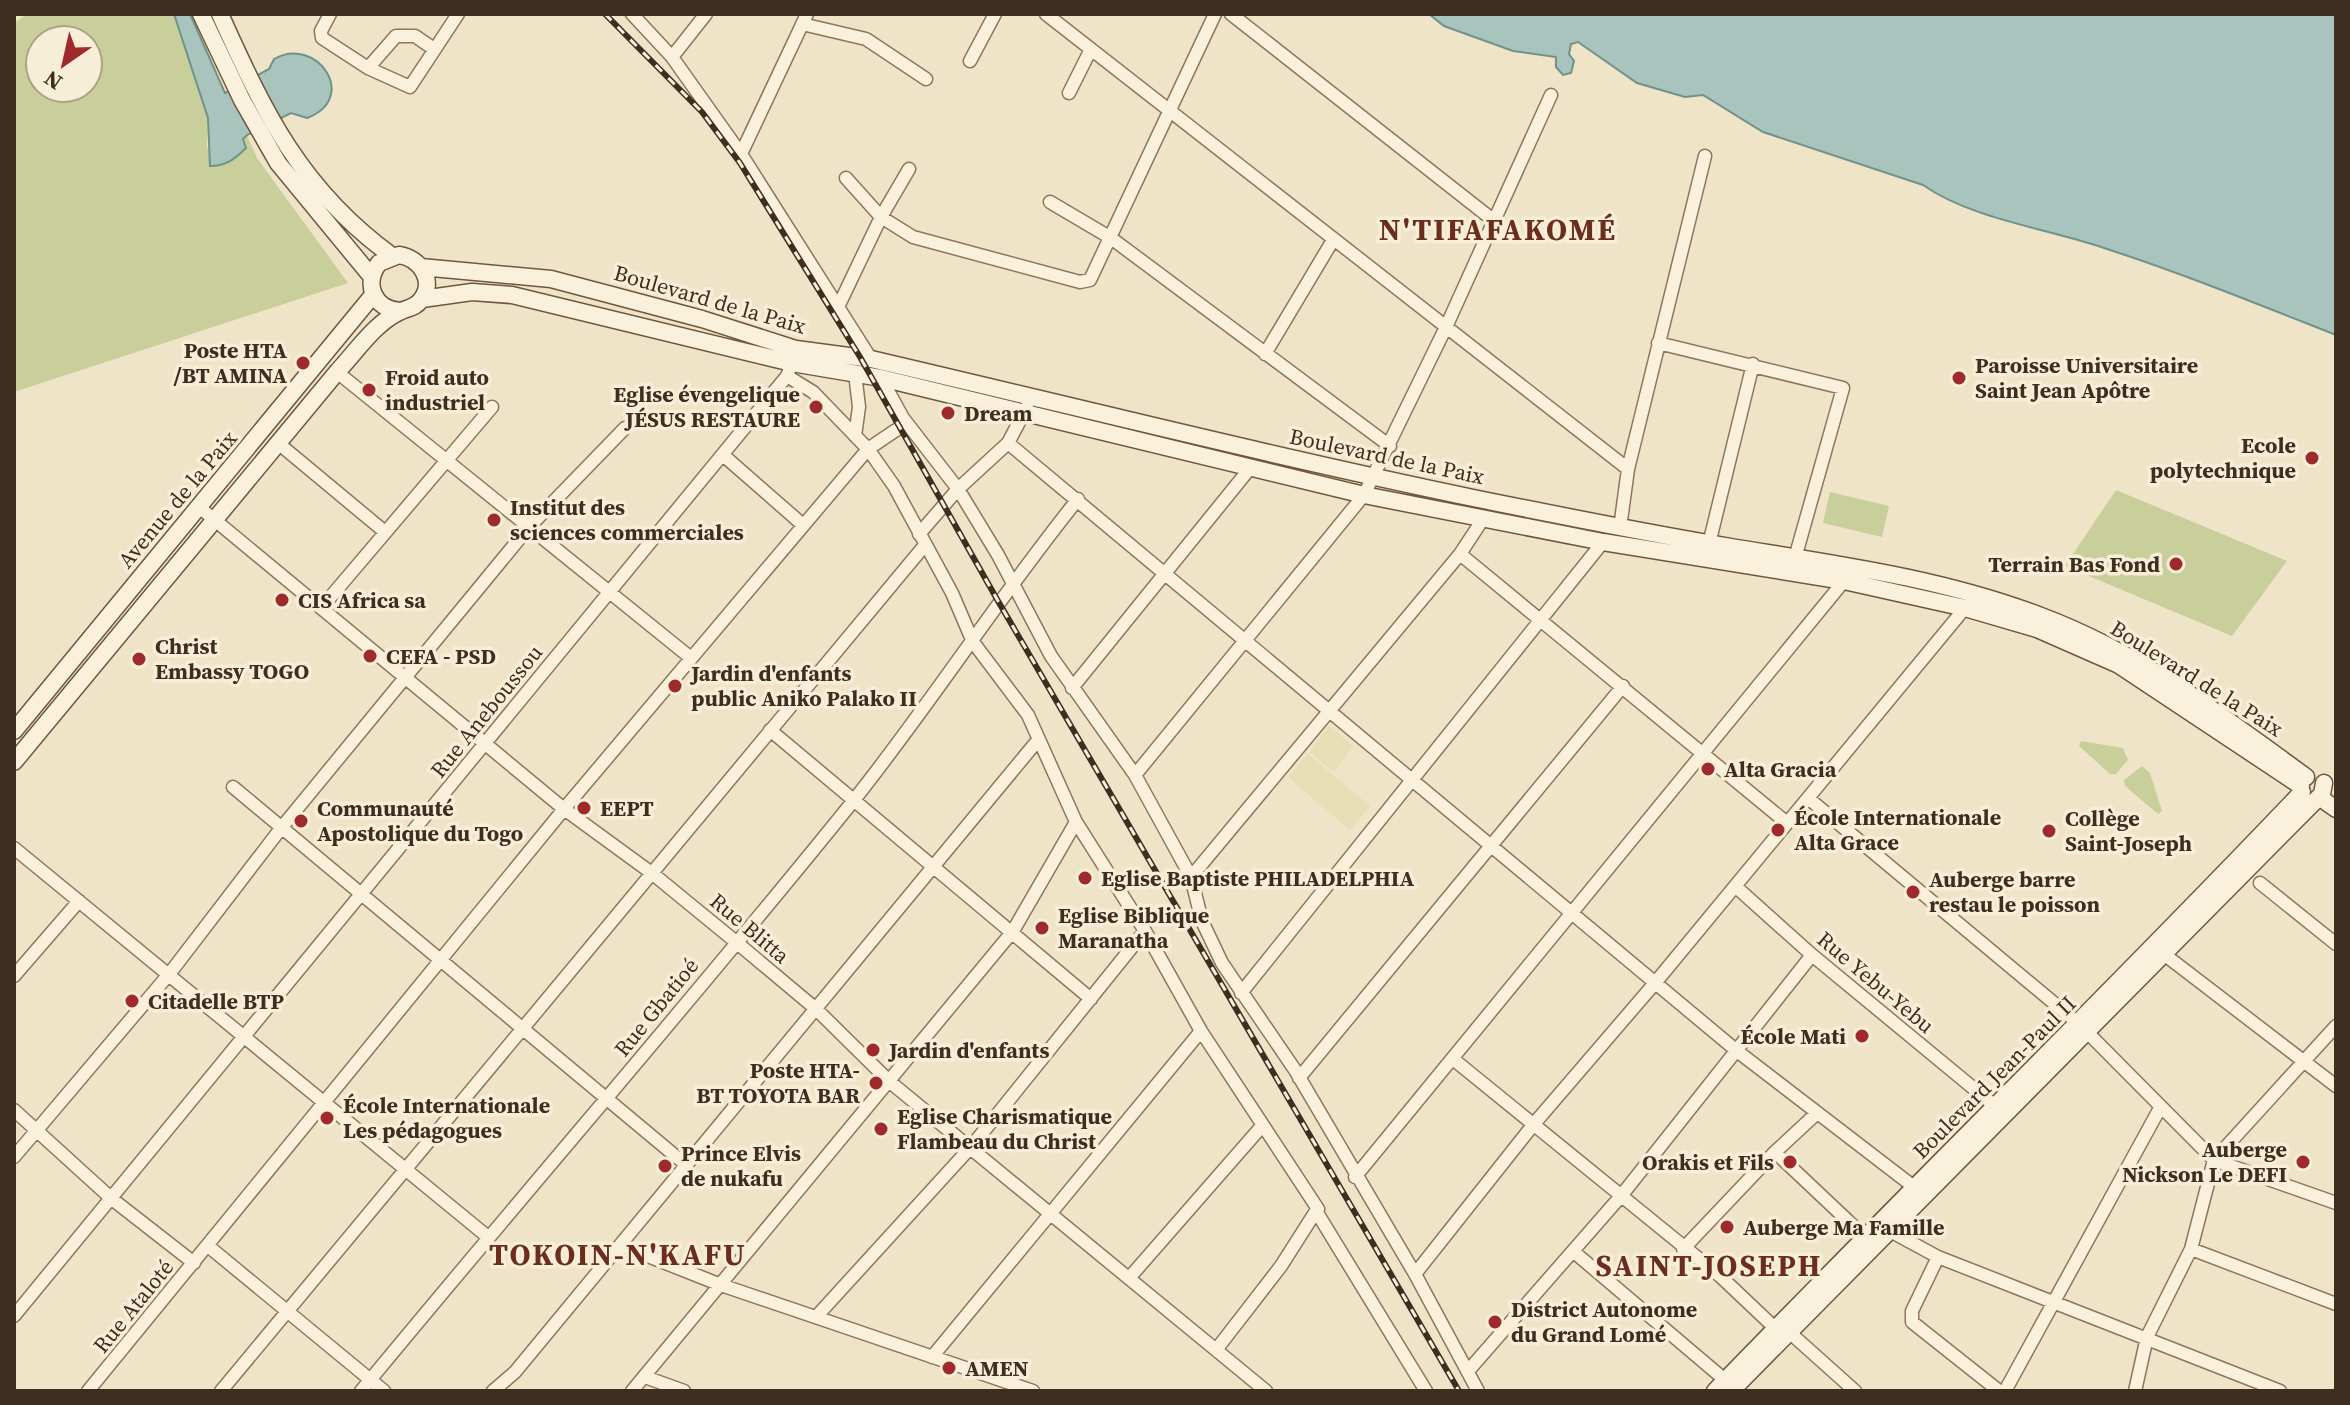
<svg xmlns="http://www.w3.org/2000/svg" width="2350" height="1405" viewBox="0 0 2350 1405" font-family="'Source Serif 4',serif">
	<rect width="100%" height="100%" fill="#f0e4c8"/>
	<path fill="#e6deb5" d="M1329 726 1353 746 1334 772 1309 752Z
		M1308 754 1370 806 1350 830 1288 777Z"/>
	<path fill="#c9cf9b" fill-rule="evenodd" d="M27 14H174L208 118 207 148 247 135 257 158 348 283 14 392V23ZM40 40H88V88H40Z
		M2116 490 2287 561 2232 636 2065 566Z
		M1830 492 1889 506 1882 537 1823 523Z
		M2081 741 2123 748 2128 760 2116 774H2110L2079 746Z
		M2142 766 2150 773 2162 811 2158 814 2125 786 2124 780Z"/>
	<path fill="#a9c4bc" stroke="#6f938a" stroke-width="2" d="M174 14H190L225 93 269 69 274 59C317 35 360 98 307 118L291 113 247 135 243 139 246 148C235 159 226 166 210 166L208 118Z
		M1429 14H2336V335C2260 305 2184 274 2107 249 2050 229 1971 219 1923 185L1763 132 1703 95 1685 97 1637 83 1578 42 1571 44 1569 54 1574 61 1571 73 1563 75 1556 67V57L1513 51 1444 26Z"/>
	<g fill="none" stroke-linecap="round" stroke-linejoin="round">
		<g stroke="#8d765c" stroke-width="15">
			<path id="street" d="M330 14 321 31 322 38 368 68 410 87 458 14
				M632 14 672 57 741 154 871 359
				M1046 14 1628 469
				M1231 14 1493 220
				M802 24 866 39 926 79
				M672 57 706 14
				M970 61 995 14
				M368 68 396 36H415L434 49
				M1069 93 1091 49
				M741 154 807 14
				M846 178 881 217 913 237 1080 282 1090 280 1215 14
				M1050 202 1111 238 1390 446
				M839 305 881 217 909 169
				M1658 343 1843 388 1795 558
				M1265 354 1333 240
				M337 372 691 658
				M855 373 859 407 855 436
				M787 376 813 392 868 449 894 486 952 593 973 642 1028 715 1076 822 1145 931 1201 1031 1318 1209 1316 1211 1426 1391
				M881 378 903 418 958 489 998 555 1051 656 1135 775 1191 877 1202 921 1222 963 1295 1070 1415 1274 1478 1391
				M278 443 385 532
				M1008 443 1737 1051 1914 1187
				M723 455 803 525
				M199 507 564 809 653 874 736 942 816 1009 890 1082 1266 1391
				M1620 528 1628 469 1705 156
				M919 534 958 489 1008 443 1027 407
				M1709 544 1753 364
				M1460 554 1787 823
				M322 607 492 407
				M1072 688 1251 467
				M770 730 1091 999
				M1135 775 1364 495 1446 327 1551 95
				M233 787 685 1164
				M1808 798 2079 1024 2214 1160 2336 1203
				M14 848 488 1237
				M1191 877 1460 554 1483 519
				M2260 883 2336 944
				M1735 886 1812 955 1995 1106
				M2165 955 2336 1086
				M14 976 79 901
				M1241 993 1603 542
				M1453 1059 1720 1276 1775 1328
				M1299 1078 1623 686
				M14 1110 112 1199 194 1263
				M1775 1152 1864 1236
				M14 1157 170 973 282 827 529 527 625 428
				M1355 1177 1844 581 1845 575
				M1890 1231 1938 1257 2280 1391
				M620 1245 721 1285 1033 1391
				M208 1246 384 1391
				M1683 1249 1775 1152 1816 1114
				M2191 1249 2336 1304
				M1574 1252 1725 1380
				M1938 1257 1912 1311V1322L1999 1391
				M1415 1274 1533 1125 1655 983 1965 608
				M1130 1277 1262 1126
				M14 1316 787 376 794 357
				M816 1317 971 1147 1145 931
				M1788 1331 1855 1391
				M1216 1350 1281 1266 1316 1211
				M932 1357 1201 1031
				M1468 1371 1621 1196 1812 955
				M645 1377 684 1391
				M88 1391 564 809 868 449 899 428 903 418
				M221 1391 925 545
				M361 1391C524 1193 693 1000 854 800 932 702 999 597 1078 499
				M493 1391 515 1372 1038 740
				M632 1391 1013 931 1076 822
				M2005 1391 2160 1108
				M2135 1391 2147 1337 2191 1249 2214 1160 2336 1026"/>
		</g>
		<g stroke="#6f573f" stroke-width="19">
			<path id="secondary" d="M201 14 242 100 278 163 371 276
				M220 14C265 114 301 190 392 256
				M421 267 551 279 702 319 796 349 871 359C1073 406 1275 457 1478 499 1562 516 1646 533 1731 547 1835 564 1942 578 2041 616 2138 652 2223 716 2306 777
				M422 299 472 292 512 295 792 363 881 378 1364 495 1603 542 1844 581 1965 608 2037 629 2119 665 2301 786
				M14 731 373 295
				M14 762 337 372C355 353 375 323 399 312 407 308 415 308 421 300 436 281 420 258 399 255L379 263C363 284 374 309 400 311
				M2319 797 2336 809
				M1715 1391C1909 1190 2109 995 2302 792
				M1731 1391 2322 794 2324 783"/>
		</g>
		<use href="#street" stroke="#faf1dc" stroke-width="12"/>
		<use href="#secondary" stroke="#faf1dc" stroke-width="16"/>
		<g stroke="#3d2e20" stroke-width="6">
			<path id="rail" d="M605 14 702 112 740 163 860 357 998 601 1459 1391"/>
		</g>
		<use href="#rail" stroke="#f7eed8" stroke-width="3" stroke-dasharray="9" stroke-linecap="butt"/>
	</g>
	<g fill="#9e2a2b" stroke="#f7eed8" stroke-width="3">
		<circle cx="303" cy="363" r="8"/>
		<circle cx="1959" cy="378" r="8"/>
		<circle cx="369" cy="390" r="8"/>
		<circle cx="816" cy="407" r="8"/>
		<circle cx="948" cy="413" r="8"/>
		<circle cx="2312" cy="458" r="8"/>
		<circle cx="494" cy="520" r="8"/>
		<circle cx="2176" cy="564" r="8"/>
		<circle cx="282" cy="600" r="8"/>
		<circle cx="370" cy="656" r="8"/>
		<circle cx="139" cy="659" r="8"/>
		<circle cx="675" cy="686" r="8"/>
		<circle cx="1708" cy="769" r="8"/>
		<circle cx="584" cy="808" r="8"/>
		<circle cx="301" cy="821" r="8"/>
		<circle cx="1778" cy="830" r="8"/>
		<circle cx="2049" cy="831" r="8"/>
		<circle cx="1085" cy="878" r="8"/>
		<circle cx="1913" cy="892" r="8"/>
		<circle cx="1042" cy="928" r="8"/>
		<circle cx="132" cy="1001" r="8"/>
		<circle cx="1862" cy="1036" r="8"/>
		<circle cx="873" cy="1050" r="8"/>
		<circle cx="876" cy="1083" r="8"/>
		<circle cx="327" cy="1118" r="8"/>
		<circle cx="881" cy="1129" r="8"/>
		<circle cx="1790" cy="1162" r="8"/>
		<circle cx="2303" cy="1162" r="8"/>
		<circle cx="665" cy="1166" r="8"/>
		<circle cx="1727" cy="1227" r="8"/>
		<circle cx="1495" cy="1322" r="8"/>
		<circle cx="949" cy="1368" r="8"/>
	</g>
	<g text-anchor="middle" stroke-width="7" stroke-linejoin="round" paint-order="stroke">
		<g font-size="22" fill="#3d2e20" stroke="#f7eed8">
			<text transform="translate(710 299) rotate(16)" y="8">Boulevard de la Paix</text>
			<text transform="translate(1387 456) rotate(12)" y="8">Boulevard de la Paix</text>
			<text transform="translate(177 499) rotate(-50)" y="8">Avenue de la Paix</text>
			<text transform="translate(2197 678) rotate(32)" y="8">Boulevard de la Paix</text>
			<text transform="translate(486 711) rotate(-51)" y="8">Rue Aneboussou</text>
			<text transform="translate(750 928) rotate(40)" y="8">Rue Blitta</text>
			<text transform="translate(1876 982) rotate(40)" y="8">Rue Yebu-Yebu</text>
			<text transform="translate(656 1007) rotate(-51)" y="8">Rue Gbatioé</text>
			<text transform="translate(1994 1077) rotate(-45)" y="8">Boulevard Jean-Paul II</text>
			<text transform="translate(133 1306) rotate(-51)" y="8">Rue Ataloté</text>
		</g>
		<g font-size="22" font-weight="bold" fill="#3d2e20" stroke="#f7eed8" text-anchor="start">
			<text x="287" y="358" text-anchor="end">Poste HTA<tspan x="287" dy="25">/BT AMINA</tspan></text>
			<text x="1975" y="373">Paroisse Universitaire<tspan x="1975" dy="25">Saint Jean Apôtre</tspan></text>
			<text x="385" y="385">Froid auto<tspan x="385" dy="25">industriel</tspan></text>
			<text x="800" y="402" text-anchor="end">Eglise évengelique<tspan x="800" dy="25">JÉSUS RESTAURE</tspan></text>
			<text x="964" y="421">Dream</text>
			<text x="2296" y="453" text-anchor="end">Ecole<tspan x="2296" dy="25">polytechnique</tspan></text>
			<text x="510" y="515">Institut des<tspan x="510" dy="25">sciences commerciales</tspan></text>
			<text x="2160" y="572" text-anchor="end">Terrain Bas Fond</text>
			<text x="298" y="608">CIS Africa sa</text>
			<text x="155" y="654">Christ<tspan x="155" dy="25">Embassy TOGO</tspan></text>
			<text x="386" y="664">CEFA - PSD</text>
			<text x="691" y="681">Jardin d'enfants<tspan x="691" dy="25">public Aniko Palako II</tspan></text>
			<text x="1724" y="777">Alta Gracia</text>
			<text x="317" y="816">Communauté<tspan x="317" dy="25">Apostolique du Togo</tspan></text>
			<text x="600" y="816">EEPT</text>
			<text x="1794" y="825">École Internationale<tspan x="1794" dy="25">Alta Grace</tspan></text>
			<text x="2065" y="826">Collège<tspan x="2065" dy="25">Saint-Joseph</tspan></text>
			<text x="1101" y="886">Eglise Baptiste PHILADELPHIA</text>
			<text x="1929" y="887">Auberge barre<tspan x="1929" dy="25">restau le poisson</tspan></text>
			<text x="1058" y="923">Eglise Biblique<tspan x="1058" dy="25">Maranatha</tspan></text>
			<text x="148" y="1009">Citadelle BTP</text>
			<text x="1846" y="1044" text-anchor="end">École Mati</text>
			<text x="889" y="1058">Jardin d'enfants</text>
			<text x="860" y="1078" text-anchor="end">Poste HTA-<tspan x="860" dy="25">BT TOYOTA BAR</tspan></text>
			<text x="343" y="1113">École Internationale<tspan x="343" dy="25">Les pédagogues</tspan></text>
			<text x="897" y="1124">Eglise Charismatique<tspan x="897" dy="25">Flambeau du Christ</tspan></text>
			<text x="2287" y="1157" text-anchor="end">Auberge<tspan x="2287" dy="25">Nickson Le DEFI</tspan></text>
			<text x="681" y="1161">Prince Elvis<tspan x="681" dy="25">de nukafu</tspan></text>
			<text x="1774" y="1170" text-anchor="end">Orakis et Fils</text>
			<text x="1743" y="1235">Auberge Ma Famille</text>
			<text x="1511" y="1317">District Autonome<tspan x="1511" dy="25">du Grand Lomé</tspan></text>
			<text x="965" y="1376">AMEN</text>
		</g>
		<g font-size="30" font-weight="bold" letter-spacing="2" fill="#6b2e1e" stroke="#f7eed8">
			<text x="1498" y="240">N'TIFAFAKOMÉ</text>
			<text x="618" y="1265">TOKOIN-N'KAFU</text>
			<text x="1709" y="1276">SAINT-JOSEPH</text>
		</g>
	</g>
	<rect width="2350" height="1405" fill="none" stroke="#3d2e20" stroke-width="32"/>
	<g transform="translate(64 64) rotate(214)"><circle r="38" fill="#f7eed8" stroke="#ada18e" stroke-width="2"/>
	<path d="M0-6L14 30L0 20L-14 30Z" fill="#9e2a2b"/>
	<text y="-12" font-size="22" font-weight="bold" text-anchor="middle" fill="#3d2e20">N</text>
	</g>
</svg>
